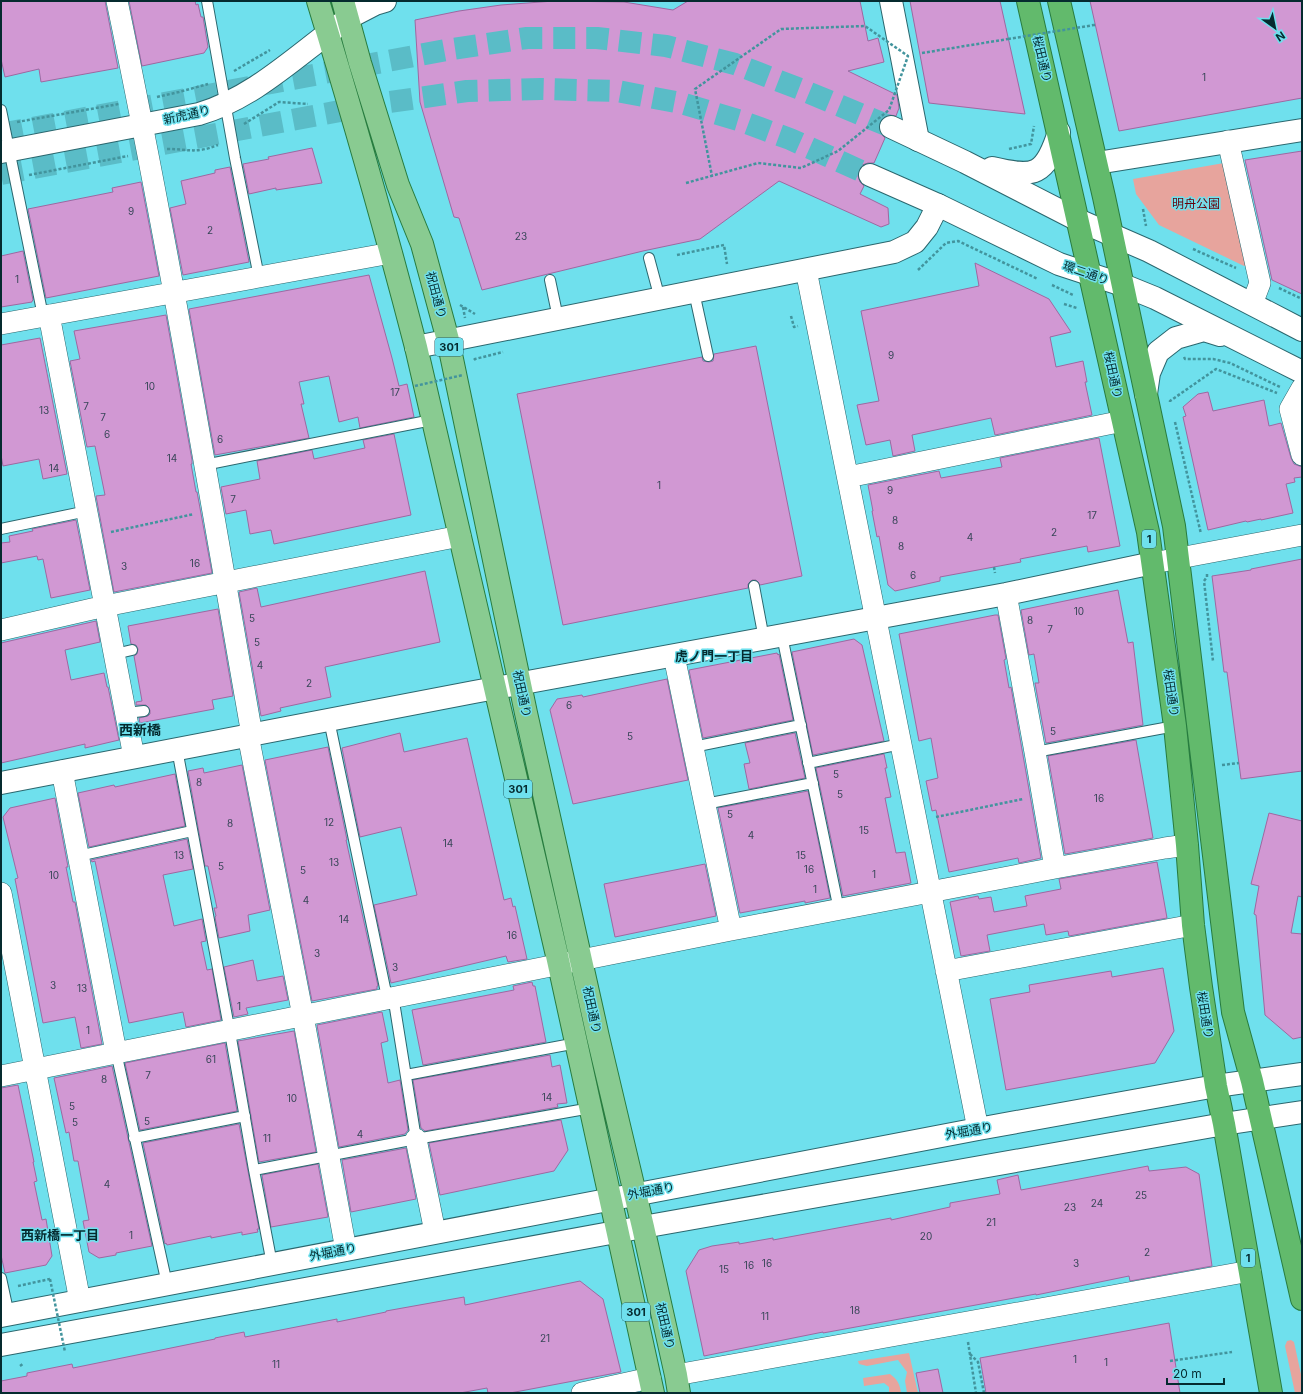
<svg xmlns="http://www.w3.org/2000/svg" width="1303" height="1394" viewBox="0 0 1303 1394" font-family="Inter,'Noto Sans JP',sans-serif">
	<rect width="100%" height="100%" fill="#6fe0ed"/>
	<path fill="#e7a49d" d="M1224 163 1247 265 1244 266 1159 225 1136 194 1133 179Z
		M1291 1340 1294 1342 1302 1379V1393H1295L1285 1346 1287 1341Z
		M909 1353 918 1393H907L905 1381 907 1372 898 1360 867 1366 859 1364 858 1361Z
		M890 1374C897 1379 900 1384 901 1393H889V1387L884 1383 864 1386 863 1378Z"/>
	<path fill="#d198d3" stroke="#9e68a1" d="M1 1H105L118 68 41 82 39 69 5 77 1 59Z
		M129 1H195L196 5 198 4 201 17H203L208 47 204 53 142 66Z
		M554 1 624 2 673 10 688 1H860L868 41 878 38 884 62 848 71 897 95 899 108 896 116 890 115 884 117 880 121 879 128 881 134 885 138 874 163H868L862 165 858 170V176L860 182 864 186 860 194 888 208 889 224 881 227 779 181 700 239 643 251 482 290 459 218 454 217 420 102 415 20 459 11 501 5Z
		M910 1H1000L1025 114 929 103Z
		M1090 1H1302V98L1119 131Z
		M312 148 322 183 276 190V188L249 194 243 164 269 159 268 157Z
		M1302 151V294L1272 280 1245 160Z
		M230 167 249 262 183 275 170 208 186 204 181 181 215 173V170Z
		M141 182 159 276 46 298 28 209 113 192 112 188Z
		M23 251 33 300 32 301V302L1 307V256Z
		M975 263 1049 299 1071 332 1050 337 1056 367 1083 361 1087 382H1085L1092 415 995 435 991 418 912 435 915 451 893 456 890 440 866 445 857 405 879 401 861 311 979 286Z
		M369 275 392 358 399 386 407 384 414 417 360 428 358 417 339 422 329 376 299 382 304 404H301L309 438 215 455 189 309Z
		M166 315 192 460V464H191L196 492H197L212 573 114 592 96 496 105 495 95 446 87 447 70 361 80 359 74 331Z
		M40 338 67 474 43 479 39 459 3 466 1 455V345Z
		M756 346 802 576 760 585 756 580H752L748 584V588L563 625 517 394 702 357 703 361 709 362 713 361 714 354Z
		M1208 392 1213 411 1264 400 1269 426 1281 423 1291 458 1294 464 1302 467V477L1294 478 1295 482 1286 484 1293 513 1261 520V519L1247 522 1246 521 1208 530 1183 417 1186 416 1183 407 1198 394Z
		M394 434 411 515 274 544 271 530 250 534 246 510 226 514 221 487 260 479 257 461 312 450 314 459 365 448 363 440Z
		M1099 438 1120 546 1088 552 1087 546 1020 559 1021 562 940 577V581L895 591 888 585 879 536 877 537 872 511H873L868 485 939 471 941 478 1002 467 1000 458Z
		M76 520 90 590 51 598 43 559 38 560 37 556 1 563V543L10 542 9 536 33 531 32 529Z
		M1302 559V771L1241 779 1227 672H1224L1212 576 1251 570V569Z
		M425 571 440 642 325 667 331 697 280 708 281 711 261 716 239 592 257 588 261 607Z
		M1118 590 1128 643 1133 642 1143 725 1046 743 1035 683H1039L1034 654 1029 655 1021 610Z
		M218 609 233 696 212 700 214 709 140 723 139 718 148 716 150 714V710L146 705H136V702L142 701 134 656 137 654 138 649 136 645 131 644 128 626Z
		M995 615H998L1006 659 1004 660 1009 688 1011 687 1041 858 1019 863 1018 858 949 872 936 810 932 811 926 781 938 778 931 738 919 741 899 634Z
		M96 621 100 642 65 650 71 680 104 673 107 687H108L119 740 85 748V744L1 763V643Z
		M854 639 862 645 884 741 813 755 792 652Z
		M777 653 778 655 779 654 793 720 703 738 689 670Z
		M667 679 688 780 573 804 550 710 557 699 582 695 583 697Z
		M400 733 404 752 467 738 504 900 511 898 513 907 515 906 527 959 508 962 506 956 391 983 374 905 417 895 401 827 360 837 342 748Z
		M795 733 805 778 749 789 744 764 750 763 745 743Z
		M1136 740 1153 838 1065 854 1048 756Z
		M328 747 347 840H346L378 986H377V989L312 1001 265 760Z
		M884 754 887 768H885L891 797 885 798 896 853 905 852 911 883 843 896 816 768Z
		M242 765 270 910 248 915 250 931 219 938 215 917 216 916 214 908H217L208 866H205L188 771 203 768 204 773Z
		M175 774 185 826 89 847 78 793 114 785 115 787Z
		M808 791 830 898 805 903V901L740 913 718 808Z
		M55 798 68 867H66L73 902H75L102 1044 81 1048 75 1017 43 1023 15 879 18 878 3 817 10 808Z
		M1269 813 1302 821V897L1298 896 1291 933 1302 934V1037L1293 1039 1265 1015 1256 915 1254 914 1259 886 1251 884Z
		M187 839 193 869 163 875 174 926 202 919 206 941 201 942 207 970 212 969 221 1020 186 1027 183 1012 129 1023 95 861 92 862 91 860Z
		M1157 862 1167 918 1069 936 1068 931 1046 935 1044 924 987 935 990 951 961 956 950 902 978 896 979 899 991 897 994 912 1027 906 1025 896 1061 889 1059 879Z
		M705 864 716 916 615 937 604 884Z
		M253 960 257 981 283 976 288 1000 246 1008 248 1014 234 1017 224 967Z
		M1163 968 1174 1031 1155 1063 1006 1090 990 999 1030 992 1029 985 1111 971 1112 977Z
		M532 982 533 986H535L546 1042 423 1065 412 1010 514 990 513 986Z
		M382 1012 388 1041 381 1043 388 1083 400 1080 408 1130 405 1134 339 1147 317 1025Z
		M294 1031 316 1152 259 1162 238 1041Z
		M225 1043 237 1111 140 1130 125 1063Z
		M550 1055 552 1067 560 1065 567 1103 557 1104 558 1107 425 1131 421 1128 413 1080Z
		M112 1066 152 1246 116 1253V1255L99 1258 89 1252 83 1221 89 1220 78 1161H74L69 1132 66 1133 54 1078Z
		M18 1085 34 1162H33L37 1181 34 1182 42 1220 46 1219 52 1256 46 1265 5 1273 1 1255V1088Z
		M561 1120 568 1150 554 1171 440 1195 429 1143Z
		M239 1124 259 1229H257L258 1232 242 1235V1232L211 1238V1236L167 1245 166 1243 165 1244 143 1143Z
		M406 1148 416 1199 351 1212 342 1160Z
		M318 1164 328 1217 271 1227 262 1175Z
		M1148 1166 1149 1171 1186 1167 1199 1174 1212 1266 1130 1281 1129 1276 1036 1295V1294L823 1333V1332L704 1356 686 1271 699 1250 712 1246 739 1242V1244L773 1238V1240L891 1218V1220L950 1207V1203L1000 1194 997 1180 1018 1175 1021 1190Z
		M580 1281 603 1299 621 1372 510 1393H488L487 1388 460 1393H1V1381L27 1376V1373L72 1364 73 1368 215 1339V1338L244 1332 245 1337 337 1319V1322L386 1312V1311L464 1297 465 1305Z
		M1169 1323 1180 1393H986L980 1358Z
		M938 1369 943 1393H920L916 1373Z"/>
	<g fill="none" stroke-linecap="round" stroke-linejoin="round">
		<path stroke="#5abcc7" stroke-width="22" stroke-dasharray="22 11" stroke-linecap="butt" d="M1 134 446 50 527 38H597L666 46 735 64 800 89 891 127
			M1 174 383 103 467 91 541 89 617 91 681 103 738 120 790 139 870 175"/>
		<g stroke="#2b676e" stroke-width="12">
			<path id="service" d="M207 1 235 158 259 277
				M1 110 43 316
				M649 258 660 299
				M550 280 558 318
				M694 292 708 356
				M204 465 432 420
				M1 529 87 511
				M754 586 764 639
				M782 636 839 910
				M115 654 132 650
				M126 713 144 711
				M329 720 385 988 395 1008 416 1139
				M693 747 801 725
				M177 749 231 1038 254 1170 272 1264
				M1035 752 1175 726
				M808 763 901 744
				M705 804 813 783
				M78 856 192 831
				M116 1052 167 1284
				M406 1075 577 1043
				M134 1138 245 1116
				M254 1170 416 1139 591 1108
				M1 1278 9 1315"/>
		</g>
		<g stroke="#2b676e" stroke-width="22">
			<path id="minor" d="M117 1C168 244 209 490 252 735
				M1228 141 1260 283 1252 304
				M806 270 978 1129
				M49 315 134 757
				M1 324 391 253
				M1302 388 1290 409 1302 455
				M848 477 1123 421
				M1153 563 1302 535
				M1006 594 1035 752 1055 868
				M1 630 105 606 460 536
				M674 656 731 930
				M248 735 303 1016 346 1250
				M62 771 116 1052
				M1 893 80 1301
				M946 971 1193 925
				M1 1076 731 930 1055 868 1165 848 1187 845
				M416 1139 435 1232
				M676 1375 1250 1271
				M582 1393 650 1378"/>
		</g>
		<g stroke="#2b676e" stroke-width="24">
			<path id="tertiary" d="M891 1 918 140
				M348 18 375 4 385 1
				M1097 163 1302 130
				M416 347 894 252 915 242 927 227 938 205
				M1 783 474 692 1006 594 1153 563"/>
		</g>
		<g stroke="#2b676e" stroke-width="24">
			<path id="secondary" d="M891 127 965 162 1078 220 1149 251 1302 330
				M1 152 199 114C254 98 297 55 342 23
				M992 168C1035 178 1045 176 1059 132
				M870 175 938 205 1059 264 1123 285 1155 298 1302 372
				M1146 394 1149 373 1158 352 1176 338 1204 330 1220 335
				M1 1316 978 1129 1216 1086 1302 1074
				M1 1345 643 1227 1224 1124 1302 1112"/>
		</g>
		<g stroke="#277c3f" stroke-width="24">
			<path id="primary" d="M318 1C353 116 386 231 416 347L556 951 653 1393
				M343 1 360 63 398 185 422 244 448 340 526 713 598 1037 643 1227 676 1375 679 1393"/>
		</g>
		<g stroke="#277c3f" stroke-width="24">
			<path id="trunk" d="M1028 1 1148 532 1175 726 1187 845 1193 925 1201 987 1216 1086 1224 1124 1271 1393
				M1059 1 1104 197 1174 526 1233 1012 1252 1081 1302 1299"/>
		</g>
		<path stroke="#42949d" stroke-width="2.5" stroke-dasharray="3 2" stroke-linecap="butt" d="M1094 25H1095
			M922 53 1008 39
			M234 71 270 50
			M157 97 179 92 208 84
			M17 122 119 104
			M244 124 279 102 308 104
			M167 149C189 149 195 154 218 145
			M1009 149 1031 144 1034 126
			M29 175 128 156
			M1143 209 1146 226
			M1193 249 1236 268
			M677 255 724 245 727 264
			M918 270 946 243 958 241 1038 279
			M1052 285 1073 295
			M1279 288 1302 299
			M1064 304 1077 308
			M460 305 475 314
			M463 307 465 318
			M791 316 794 327 798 326
			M1184 357 1185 359H1213L1230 363 1280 387
			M474 360 475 359 503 352
			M1170 402V401L1216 369 1277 393
			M1175 422 1201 534
			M111 532 194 514
			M994 567 995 573
			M1207 574V577L1204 581 1213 661
			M1222 765 1239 763
			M936 817 1023 799
			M18 1286 50 1279
			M968 1342 976 1393
			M970 1354 978 1362 984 1393
			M1170 1361 1232 1352
			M20 1366 24 1363"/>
		<use href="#service" stroke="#fff" stroke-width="10"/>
		<use href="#minor" stroke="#fff" stroke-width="21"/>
		<use href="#tertiary" stroke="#fff" stroke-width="22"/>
		<use href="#secondary" stroke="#fff" stroke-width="22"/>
		<use href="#primary" stroke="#89cb91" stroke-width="22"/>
		<use href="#trunk" stroke="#62ba6c" stroke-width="22"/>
		<path stroke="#42949d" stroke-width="2.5" stroke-dasharray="3 2" stroke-linecap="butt" d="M1008 39 1094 25
			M686 183 758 163 801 168 838 151 889 110 908 56 865 26 781 29 695 89 712 176
			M415 386 463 375
			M50 1279 65 1352"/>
	</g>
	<g text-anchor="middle" stroke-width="3" stroke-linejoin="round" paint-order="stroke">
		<g font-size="10" fill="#384658">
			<text x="1204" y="81">1</text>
			<text x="131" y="215">9</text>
			<text x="210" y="234">2</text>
			<text x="521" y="240">23</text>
			<text x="17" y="283">1</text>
			<text x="891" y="359">9</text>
			<text x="150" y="390">10</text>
			<text x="395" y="396">17</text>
			<text x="86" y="410">7</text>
			<text x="44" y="414">13</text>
			<text x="103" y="421">7</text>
			<text x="107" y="438">6</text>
			<text x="220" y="443">6</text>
			<text x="172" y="462">14</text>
			<text x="54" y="472">14</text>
			<text x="659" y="489">1</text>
			<text x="890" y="494">9</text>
			<text x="233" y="503">7</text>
			<text x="1092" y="519">17</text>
			<text x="895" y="524">8</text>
			<text x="1054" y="536">2</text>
			<text x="970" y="541">4</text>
			<text x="901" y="550">8</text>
			<text x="195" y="567">16</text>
			<text x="124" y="570">3</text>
			<text x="913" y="579">6</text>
			<text x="1079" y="615">10</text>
			<text x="252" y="622">5</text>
			<text x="1030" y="624">8</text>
			<text x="1050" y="633">7</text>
			<text x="257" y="646">5</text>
			<text x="260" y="669">4</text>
			<text x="309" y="687">2</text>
			<text x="569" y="709">6</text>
			<text x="1053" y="735">5</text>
			<text x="630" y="740">5</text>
			<text x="836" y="778">5</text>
			<text x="199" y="786">8</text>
			<text x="840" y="798">5</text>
			<text x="1099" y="802">16</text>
			<text x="730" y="818">5</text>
			<text x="329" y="826">12</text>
			<text x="230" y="827">8</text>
			<text x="864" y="834">15</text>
			<text x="751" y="839">4</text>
			<text x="448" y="847">14</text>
			<text x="179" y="859">13</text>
			<text x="801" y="859">15</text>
			<text x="334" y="866">13</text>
			<text x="221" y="870">5</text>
			<text x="809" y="873">16</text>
			<text x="303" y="874">5</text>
			<text x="874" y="878">1</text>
			<text x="54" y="879">10</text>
			<text x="815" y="893">1</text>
			<text x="306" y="904">4</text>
			<text x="344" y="923">14</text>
			<text x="512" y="939">16</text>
			<text x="317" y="957">3</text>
			<text x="395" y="971">3</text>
			<text x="53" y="989">3</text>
			<text x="82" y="992">13</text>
			<text x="239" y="1010">1</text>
			<text x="88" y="1034">1</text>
			<text x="211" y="1063">61</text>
			<text x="148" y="1079">7</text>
			<text x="104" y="1083">8</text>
			<text x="547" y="1101">14</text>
			<text x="292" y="1102">10</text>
			<text x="72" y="1110">5</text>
			<text x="147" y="1125">5</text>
			<text x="75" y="1126">5</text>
			<text x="360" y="1138">4</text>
			<text x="267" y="1142">11</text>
			<text x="107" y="1188">4</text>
			<text x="1141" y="1199">25</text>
			<text x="1097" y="1207">24</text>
			<text x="1070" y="1211">23</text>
			<text x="991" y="1226">21</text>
			<text x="131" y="1239">1</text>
			<text x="926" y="1240">20</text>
			<text x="1147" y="1256">2</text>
			<text x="767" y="1267">16</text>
			<text x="1076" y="1267">3</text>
			<text x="749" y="1269">16</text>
			<text x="724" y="1273">15</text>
			<text x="855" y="1314">18</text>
			<text x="765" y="1320">11</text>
			<text x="545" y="1342">21</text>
			<text x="1075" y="1363">1</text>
			<text x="1106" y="1366">1</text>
			<text x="276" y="1368">11</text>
		</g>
		<g fill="#6fe0ed" stroke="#256168" stroke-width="1">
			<rect x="435" y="338" width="28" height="18" rx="3"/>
			<rect x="1142" y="530" width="14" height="18" rx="3"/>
			<rect x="504" y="780" width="28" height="18" rx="3"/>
			<rect x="1241" y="1249" width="14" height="18" rx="3"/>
			<rect x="622" y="1303" width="28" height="18" rx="3"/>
		</g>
		<g font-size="11" font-weight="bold" fill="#052b2f">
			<text x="449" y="351">301</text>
			<text x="1149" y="543">1</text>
			<text x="518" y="793">301</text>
			<text x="1248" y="1262">1</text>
			<text x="636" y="1316">301</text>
		</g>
		<g font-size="12" fill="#052b2f" stroke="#6fe0ed">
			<text transform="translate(1042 59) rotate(77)" y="4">桜田通り</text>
			<text transform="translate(187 115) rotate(-13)" y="4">新虎通り</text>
			<text transform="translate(1086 273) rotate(19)" y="4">環二通り</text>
			<text transform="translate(436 295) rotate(75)" y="4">祝田通り</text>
			<text transform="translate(1113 375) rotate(78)" y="4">桜田通り</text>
			<text transform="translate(1171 693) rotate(82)" y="4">桜田通り</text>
			<text transform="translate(522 694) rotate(78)" y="4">祝田通り</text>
			<text transform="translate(592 1010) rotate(78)" y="4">祝田通り</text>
			<text transform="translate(1205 1015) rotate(81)" y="4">桜田通り</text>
			<text transform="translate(969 1131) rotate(-10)" y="4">外堀通り</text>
			<text transform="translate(651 1191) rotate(-11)" y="4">外堀通り</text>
			<text transform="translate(333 1252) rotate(-11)" y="4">外堀通り</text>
			<text transform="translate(665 1326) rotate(77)" y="4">祝田通り</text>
		</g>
		<g font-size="12" fill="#680009" stroke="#6fe0ed">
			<text x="1196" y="208">明舟公園</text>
		</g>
		<g font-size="13" font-weight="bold" fill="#052b2f" stroke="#6fe0ed">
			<text x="714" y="661">虎ノ門一丁目</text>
			<text x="60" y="1240">西新橋一丁目</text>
		</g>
		<g font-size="14" font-weight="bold" fill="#052b2f" stroke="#6fe0ed">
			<text x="140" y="735">西新橋</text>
		</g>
	</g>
	<rect width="1303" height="1394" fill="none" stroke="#052b2f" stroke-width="4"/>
	<g transform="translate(1275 28) rotate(147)" stroke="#6fe0ed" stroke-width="3" paint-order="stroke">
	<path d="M0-3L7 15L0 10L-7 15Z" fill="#052b2f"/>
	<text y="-6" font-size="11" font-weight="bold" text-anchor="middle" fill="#052b2f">N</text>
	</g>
	<path d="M1167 1378v6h57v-6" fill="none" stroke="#052b2f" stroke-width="2"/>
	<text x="1173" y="1378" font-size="12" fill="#052b2f" stroke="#6fe0ed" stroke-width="3" paint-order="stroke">20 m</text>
</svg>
